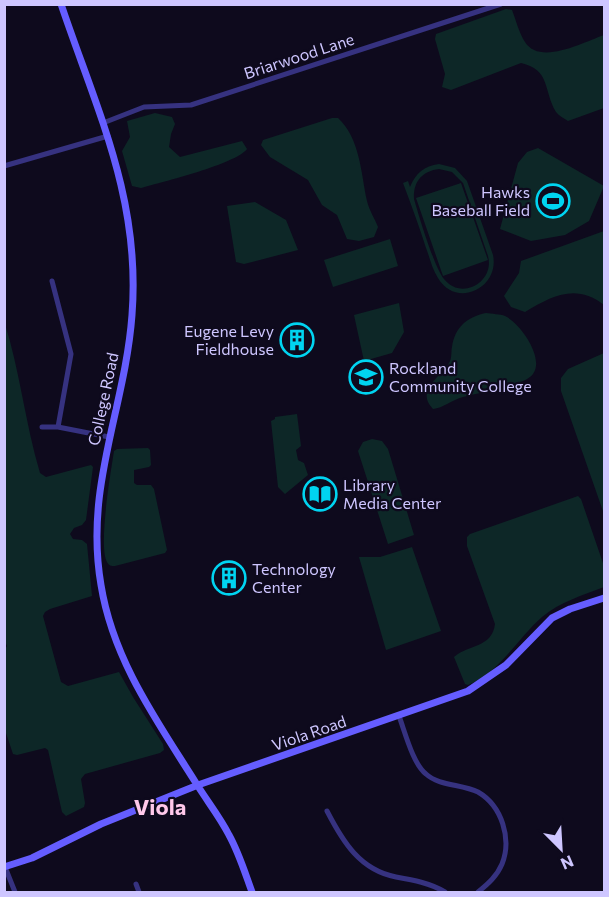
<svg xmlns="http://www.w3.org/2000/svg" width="609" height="897" viewBox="0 0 609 897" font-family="Commissioner,sans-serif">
	<rect width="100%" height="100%" fill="#0e0a1d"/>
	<path fill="#0d2727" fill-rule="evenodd" d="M506 9 512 10C516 20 519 33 525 42 540 66 584 42 604 35V108L568 121C564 118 559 116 556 112 543 90 551 70 521 63L451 90 442 87 445 74 435 39 436 34Z
		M155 113 172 117 175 124 171 134 169 147 180 157 242 141 247 149C236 164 162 182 141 188L132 186 122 151 130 137 127 121Z
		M332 118H338C360 138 361 173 367 201 369 210 375 219 378 227L374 237 359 241 347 239 337 215 322 205 308 180 270 157 261 145 263 140Z
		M538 148 604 186 589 221 565 235 531 241 500 229 518 163 527 152Z
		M439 164 455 168 467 181 493 255C500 288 456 309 438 278 432 269 430 258 426 248 419 226 411 204 403 183L408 181 410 187C416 173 424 166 439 164ZM439 169 452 172 463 183 488 256C495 282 461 301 444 279 434 267 419 216 414 199 413 182 422 171 439 169Z
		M461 183 488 260 443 276 416 198Z
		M255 202 286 220 298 250 244 264 236 262 227 206Z
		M604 231V305C576 283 552 296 525 312L511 307 504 296 519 273 521 261Z
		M390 239 398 266 333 287 324 260Z
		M399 303 404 332 392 353 364 361 354 315Z
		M486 313C492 314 500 314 505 316 520 323 545 358 533 374 523 387 479 392 463 397 452 400 443 408 433 409 414 390 443 376 450 361 452 357 451 351 452 347 455 327 467 317 486 313Z
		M4 321C20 370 25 423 40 473L46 477 87 466 91 465 93 467 86 520 82 525 74 528 70 534 73 539 82 540 87 544 92 596 50 609 45 612 43 616 61 682 68 686 119 672 133 697 163 744 164 750 160 753 85 774 81 779 85 803 84 807 66 816 62 812 48 750 45 748 17 755 13 754 5 730 4 651 7 646 4 639Z
		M604 353V514L561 391V378L568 369Z
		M297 414 301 446 296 450 298 460 304 463 308 475 285 494 278 487 271 421 275 419V417Z
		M372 439 382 441 388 449 414 535 388 544 358 451 363 442Z
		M148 448 150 450 151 465 149 467 134 470V483L137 485H151L154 489 167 550 165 553 115 566C111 566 109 566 107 562 98 546 111 471 114 451L117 449Z
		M578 496 581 499 604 566V587C583 595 560 602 542 617 517 639 500 672 468 685L465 684 454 657C469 644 492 648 495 624L467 546V537L470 534Z
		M412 547 441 631 386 650 359 557H380Z"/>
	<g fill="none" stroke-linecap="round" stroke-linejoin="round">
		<path stroke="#363280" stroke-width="5" d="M103 123 144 107 191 105 501 4
			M4 166 108 136
			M52 281 71 354 58 427
			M42 427H58L109 437
			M399 716C405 732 413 764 426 774 439 786 462 784 478 792 502 806 512 839 502 864 497 876 488 884 478 892
			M327 811C343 842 360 870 396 877 413 880 430 883 445 892
			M5 867 15 892
			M136 884 139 892"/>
		<path stroke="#655dff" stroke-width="7" d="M61 4C97 111 141 199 132 315 125 409 84 487 101 585 113 660 157 721 196 783 207 801 220 817 229 835 239 853 245 873 252 892
			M4 867 32 858 101 824 198 785 468 691 506 665 552 618 570 609 604 598"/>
	</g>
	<defs>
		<g id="stadium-ring" transform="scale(1.725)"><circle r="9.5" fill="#0e0a1d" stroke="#00d4f1" stroke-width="1.5"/><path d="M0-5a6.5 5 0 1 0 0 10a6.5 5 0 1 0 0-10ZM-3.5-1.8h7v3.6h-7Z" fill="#00d4f1"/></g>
		<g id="building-ring" transform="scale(1.725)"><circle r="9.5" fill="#0e0a1d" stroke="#00d4f1" stroke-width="1.5"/><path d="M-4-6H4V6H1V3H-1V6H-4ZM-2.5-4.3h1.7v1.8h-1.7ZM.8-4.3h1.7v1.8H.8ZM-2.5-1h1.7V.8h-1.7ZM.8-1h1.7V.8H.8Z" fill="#00d4f1"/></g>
		<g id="university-ring" transform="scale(1.725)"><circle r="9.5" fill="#0e0a1d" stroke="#00d4f1" stroke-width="1.5"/><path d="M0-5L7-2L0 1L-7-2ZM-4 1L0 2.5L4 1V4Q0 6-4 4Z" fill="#00d4f1"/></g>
		<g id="library-ring" transform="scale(1.725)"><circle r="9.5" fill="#0e0a1d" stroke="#00d4f1" stroke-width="1.5"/><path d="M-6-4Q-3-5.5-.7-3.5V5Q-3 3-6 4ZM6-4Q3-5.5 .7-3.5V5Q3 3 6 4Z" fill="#00d4f1"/></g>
	</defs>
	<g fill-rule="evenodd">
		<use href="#stadium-ring" x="553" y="201"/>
		<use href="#building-ring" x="297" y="340"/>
		<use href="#university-ring" x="366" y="377"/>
		<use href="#library-ring" x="320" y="494"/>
		<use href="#building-ring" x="229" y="578"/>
	</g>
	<g text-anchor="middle" stroke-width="4.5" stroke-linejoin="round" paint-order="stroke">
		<g font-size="16" fill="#cec6ff" stroke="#0e0a1d">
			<text transform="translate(299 56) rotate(-18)" y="6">Briarwood Lane</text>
			<text transform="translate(103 399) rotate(-78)" y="6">College Road</text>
			<text transform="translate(309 733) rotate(-19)" y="6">Viola Road</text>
		</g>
		<g font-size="16" fill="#cec6ff" stroke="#0e0a1d" text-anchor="start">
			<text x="530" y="198" text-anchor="end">Hawks<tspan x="530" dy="18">Baseball Field</tspan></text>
			<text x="274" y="337" text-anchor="end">Eugene Levy<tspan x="274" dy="18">Fieldhouse</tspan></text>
			<text x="389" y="374">Rockland<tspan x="389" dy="18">Community College</tspan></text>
			<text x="343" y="491">Library<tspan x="343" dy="18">Media Center</tspan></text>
			<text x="252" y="575">Technology<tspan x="252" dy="18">Center</tspan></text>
		</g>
		<g font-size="22" font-weight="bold" fill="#ffc8ea" stroke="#0e0a1d">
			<text x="160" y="815">Viola</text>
		</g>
	</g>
	<rect width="609" height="897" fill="none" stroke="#cec6ff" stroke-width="12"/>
	<g transform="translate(561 849) rotate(156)" stroke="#0e0a1d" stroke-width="4.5" paint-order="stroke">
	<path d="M0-4.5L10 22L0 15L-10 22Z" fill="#cec6ff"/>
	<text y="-9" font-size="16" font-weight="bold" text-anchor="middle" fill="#cec6ff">N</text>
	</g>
</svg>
